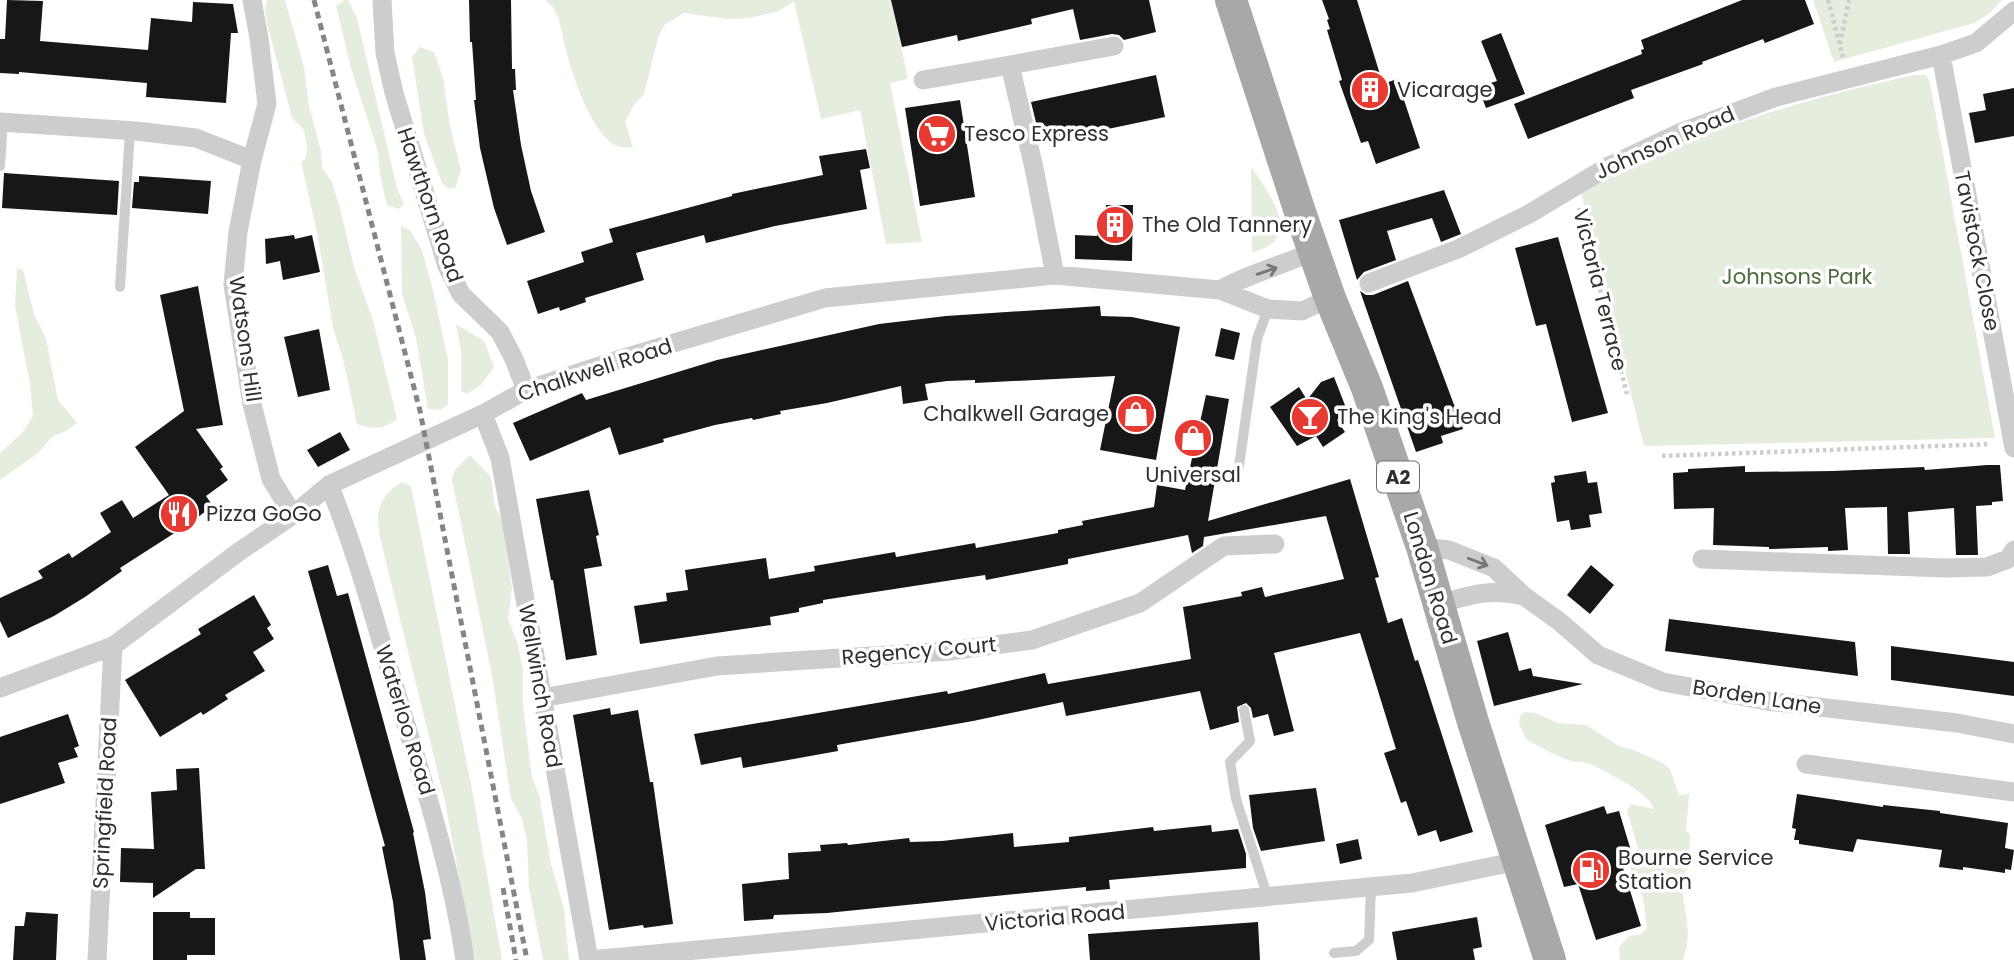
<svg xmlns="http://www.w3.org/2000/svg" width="2014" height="960" viewBox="0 0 2014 960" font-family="Poppins,sans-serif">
	<rect width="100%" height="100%" fill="#fff"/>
	<path fill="#e4edde" d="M267 0H285L304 67 309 106 321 151 322 168 332 182 340 208 354 267 373 320 397 419C386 429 371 430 357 424L343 359 333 328 317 232 301 162 306 157 307 148 304 130 292 118 267 23 265 11Z
		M345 0H348L357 18 397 188 404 204 399 209 387 205 380 175 378 152 351 68 336 6Z
		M545 0H891L908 79 890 83 922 242 886 244 860 110 821 119 794 1 779 11 749 18 727 19 684 13 664 25 658 38 644 94 634 105 625 121 633 148C629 147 622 148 617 146 592 135 574 79 567 54 562 38 561 9 545 0Z
		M1813 0H2002L1990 13 1974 23 1834 62Z
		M420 47 434 52 443 78 450 126 461 171 455 188H447L442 183 424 134 412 57Z
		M1915 75H1926L1930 83 1995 438 1644 446 1580 189C1689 135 1795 100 1915 75Z
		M1251 167C1269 192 1306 241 1252 252Z
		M401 226 410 230 422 250 433 290 448 360V404L441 410 428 409 416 338 402 294Z
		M17 268 23 270 34 314 46 338 58 400 77 423 66 431 52 437 38 453 0 480V453L23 432 33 416 30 384 15 306Z
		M456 324 484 341 494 367 481 385 467 394 461 391V352Z
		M470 455 491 477 495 506 503 522 512 588 508 619 518 645 523 671V705L532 778 539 794 551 864 564 909 569 960H543L529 888 527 841 522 818 511 799 492 675 452 480 454 471Z
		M402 482 411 486 472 789 502 960H475L445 802 384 554C377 523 370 501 402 482Z
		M1525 712 1535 713 1558 723 1586 725 1619 746 1634 750 1663 763 1670 769 1679 795 1689 794 1686 832 1690 833 1689 867 1684 873 1683 895 1688 931 1687 946 1683 960H1620L1619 947 1629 936 1641 934 1647 928 1643 898 1629 865 1639 851 1627 811 1631 804 1654 809C1650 793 1608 773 1593 765 1586 761 1578 763 1571 761 1561 758 1535 745 1526 739L1519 724 1520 716Z"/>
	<path fill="#171717" d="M7 0 43 1 40 41 148 50 151 18 192 22 193 2 233 4 238 33H231L226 103 146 97 147 83 19 72V74L0 73V39H5Z
		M469 0H511L512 69H515L516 90H513L521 145 531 191 545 232 507 245 494 208 480 148 474 100H476L472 42H470Z
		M891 0H1149L1156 32 1124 40 1119 35 1112 34 1080 40 1073 9 1031 19 1032 24 958 41 957 35 902 47Z
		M1322 0H1357L1383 84 1397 79 1420 148 1376 164 1368 141 1361 143 1339 81 1342 80 1327 30 1330 29 1327 20 1329 19Z
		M1742 0H1805L1814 24 1765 43 1763 39 1702 62 1703 64 1631 90 1634 98 1528 139 1514 104 1642 54 1641 50 1644 49 1641 40Z
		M1501 33 1525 94 1486 108 1478 87 1497 81 1481 41Z
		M1156 75 1165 117 1041 143 1031 102Z
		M2014 88V136L1975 143 1969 113 1986 110 1983 94Z
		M960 100 975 197 920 206 905 108Z
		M866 149 870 168 860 170 867 209 775 226 706 243 704 235 636 253 644 280 585 298 586 302 560 311 559 307 538 314 527 281 584 262 581 252 613 242 609 229 732 196V194L823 175 819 156Z
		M4 173 119 181 117 215 2 208Z
		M139 176 211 181 208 214 132 208 134 182H139Z
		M1444 190 1461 234 1441 242 1432 218 1387 231 1396 260 1364 272 1357 280 1339 220Z
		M1106 205H1133L1132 261 1075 259V235L1097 236V215H1106Z
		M294 235 295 239 312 235 320 272 283 280 280 261 266 264 265 239Z
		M1558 237 1608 413 1572 422 1546 324 1536 326 1515 248Z
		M1408 281 1463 429 1441 436 1443 443 1416 452 1360 291 1366 295H1373Z
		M198 286 223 425 196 429 223 467 220 469 228 480 206 496 213 506 187 525 120 568 122 571 85 597 54 616 8 638 0 621V598L43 578 38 571 69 553 72 558 111 532 100 513 122 500 133 518 169 495 135 447 184 411 160 295Z
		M1100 306 1101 316 1132 317 1180 327 1156 460 1100 450 1115 376 975 383V380L947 381 925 384 928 400 903 404 901 386 827 403 780 411 781 414 753 420 752 418 715 425 663 439 664 442 619 455 610 427 530 461 513 423 582 393 586 400 717 360 879 324 946 316Z
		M1221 328 1240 333 1234 360 1215 356Z
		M319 329 330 390 298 397 284 337Z
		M1334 377 1348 413 1337 420 1345 432 1323 447 1316 436 1297 446 1270 407 1299 387 1307 400 1321 382Z
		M1206 395 1229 399 1208 521 1350 479 1379 577 1375 578 1388 623 1402 618 1415 661 1418 660 1473 832 1440 842 1436 830 1418 836 1406 801 1401 803 1384 753 1396 749 1360 633 1274 653 1294 731 1274 736 1268 714 1253 718 1251 708 1246 703 1237 707 1239 722 1210 730 1200 691 1066 716 1063 702 973 721 837 745 838 751 788 760 743 768 741 757 701 765 694 734 947 691 948 694 1045 673 1048 684 1191 659 1183 607 1242 596 1241 592 1262 587 1265 597 1344 579 1326 516 1204 537 1203 546 1192 553 1188 535 1068 559V564L986 580 985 575 823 600V603L799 608V612L770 617 771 625 640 644 634 606 667 601 666 593 688 590 685 570 766 558 769 579 815 571 814 566 895 552 896 557 975 543 976 548 1058 533V530L1083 525 1082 521 1154 507 1157 485 1185 490Z
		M340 432 350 450 318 467 307 450Z
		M1987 465H2000L2003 501 1992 502V505L1976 506 1978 555H1956L1954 508 1908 512 1910 554H1888L1887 507 1845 508 1848 550 1828 551V547L1769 549V547L1713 545 1714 508 1674 509 1673 473 1688 472V469L1745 466V472L1833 471 1924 467 1925 470Z
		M1586 471 1588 483 1597 482 1602 513 1589 515 1591 527 1571 530 1569 520 1557 522 1551 483 1555 482 1554 476Z
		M589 490 599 535 596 536 602 566 584 569 597 655 566 660 553 580H551L536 499Z
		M328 565 337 596 348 593 414 832 413 833 425 892 431 939 423 940 426 960H400L393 902 382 847 385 846 308 571Z
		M1591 565 1614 585 1590 614 1567 595Z
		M254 595 271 625 267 628 274 639 253 652 265 671 225 695 228 699 203 715 201 712 160 737 125 680 201 634 198 629Z
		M1669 619 1855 642 1858 676 1665 651Z
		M1508 632 1519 671 1531 668 1533 676 1583 684 1494 706 1477 641Z
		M1891 646 2014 662V696L1891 680Z
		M610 708 611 715 638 710 650 782H653L673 924 644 928 643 925 609 930 573 715Z
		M68 714 79 746 74 748 78 757 58 763 65 783 0 804V737Z
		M199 768 205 869H196L153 898V883L120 882 121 848 154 849 151 792 177 790 176 769Z
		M1316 788 1325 841 1261 851 1253 828 1249 795Z
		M1797 794 1883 807V805L1940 811V813L2008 823 2005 848 2014 850 2011 870 2005 869V873L1963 867V870L1939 867 1942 850 1857 839 1853 852 1799 844V840H1794L1796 829 1792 828Z
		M1604 806 1607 814 1619 811 1632 854 1620 858 1641 926 1596 940 1578 884 1564 887 1545 825Z
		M1211 825 1212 832 1238 829 1246 854V868L1109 880 1110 889 1086 891V887L827 913 774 915 773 919 744 921 742 884 789 879 788 853 821 851 820 845 847 843 848 845 909 838 910 842 942 841 1013 833 1014 847 1069 842V837L1153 827 1154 831Z
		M1358 839 1362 859 1340 864 1336 844Z
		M26 912 58 914 56 960H13L15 926H24Z
		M153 912H190V918H215V955H187V960H153Z
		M1477 917 1482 947 1473 949 1475 960H1397L1392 932Z
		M1258 922 1260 960H1090L1088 934Z"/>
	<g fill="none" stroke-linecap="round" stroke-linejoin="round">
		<path stroke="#cdcdcd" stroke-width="4.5" stroke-dasharray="3.5 3.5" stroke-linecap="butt" d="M1828 0 1843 57
			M1840 44 1849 0
			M1579 208 1627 394
			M1662 456 1991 444"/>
		<path stroke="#cdcdcd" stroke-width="10" d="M0 166 3 122
			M120 287 130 131
			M1239 466 1257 339 1268 309
			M1244 710 1250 741 1230 762 1236 799 1268 898
			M1334 953 1356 951 1369 940 1371 887"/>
		<path stroke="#cdcdcd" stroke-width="19" d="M252 0 259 38 267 104 252 160 238 232 233 285 252 404 271 479 293 515
			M382 0 385 53 394 93 447 266 461 294 500 332 514 359 526 390
			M1941 55 2014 448
			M923 80 1010 65
			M0 122 136 131 196 138 252 160
			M1055 275 1034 168 1010 65 1114 46
			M1369 283 1458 249 1529 214 1609 166 1677 134 1776 97 1941 55 1976 43 2014 11
			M1220 290C1247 274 1284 265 1314 251
			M483 414 500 458 589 960
			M329 485C360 560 380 640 404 718 428 797 453 877 465 960
			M1422 547 1449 550 1494 568 1524 596 1560 622 1598 655 1663 682 1767 701 1957 723 2014 734
			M1702 559 1945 568 1987 567 2008 559 2014 550
			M1439 604C1471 595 1489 588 1523 596
			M0 688 113 646 240 551 293 515 329 485 483 414 526 390 627 357 825 298 1055 275 1220 290 1268 309 1302 311 1330 298
			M542 698 717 666 949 651 1032 640 1140 603 1224 546 1275 544
			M1806 764 2014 792
			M97 960 113 646
			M590 960 1412 883 1518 861"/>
		<path stroke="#a8a8a8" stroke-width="32" d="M1231 0 1300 212 1330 298 1367 388 1422 547 1473 722 1550 960"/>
		<path stroke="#858585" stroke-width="5" stroke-dasharray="7 5" stroke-linecap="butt" d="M314 0 420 411 527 960
			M503 888 516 960"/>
	</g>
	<defs><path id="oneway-shaft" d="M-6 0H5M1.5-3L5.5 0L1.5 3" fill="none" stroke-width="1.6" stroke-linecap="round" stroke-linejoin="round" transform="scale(1.75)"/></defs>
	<g stroke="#777">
		<use href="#oneway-shaft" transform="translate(1267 271) rotate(-19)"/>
		<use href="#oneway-shaft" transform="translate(1478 562) rotate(21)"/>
	</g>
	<defs>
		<g id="building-disc" transform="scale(2.0125)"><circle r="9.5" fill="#e63a32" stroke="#fff"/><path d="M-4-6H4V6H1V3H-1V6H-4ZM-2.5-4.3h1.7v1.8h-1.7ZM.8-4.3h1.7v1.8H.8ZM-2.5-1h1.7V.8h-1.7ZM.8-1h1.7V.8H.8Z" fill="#fff"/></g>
		<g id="supermarket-disc" transform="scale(2.0125)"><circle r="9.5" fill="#e63a32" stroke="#fff"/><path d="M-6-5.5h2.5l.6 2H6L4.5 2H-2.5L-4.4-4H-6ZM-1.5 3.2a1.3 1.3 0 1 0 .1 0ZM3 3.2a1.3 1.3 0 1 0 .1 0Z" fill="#fff"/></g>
		<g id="shop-disc" transform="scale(2.0125)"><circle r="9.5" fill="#e63a32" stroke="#fff"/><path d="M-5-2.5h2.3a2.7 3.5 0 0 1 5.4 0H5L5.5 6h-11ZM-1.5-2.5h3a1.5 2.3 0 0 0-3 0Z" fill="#fff"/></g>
		<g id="bar-disc" transform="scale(2.0125)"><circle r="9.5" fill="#e63a32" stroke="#fff"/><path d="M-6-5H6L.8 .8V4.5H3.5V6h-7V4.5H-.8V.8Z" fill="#fff"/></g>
		<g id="restaurant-disc" transform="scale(2.0125)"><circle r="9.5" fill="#e63a32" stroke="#fff"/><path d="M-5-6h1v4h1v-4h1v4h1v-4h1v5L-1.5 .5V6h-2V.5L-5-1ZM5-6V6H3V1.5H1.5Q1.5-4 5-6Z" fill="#fff"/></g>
		<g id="fuel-disc" transform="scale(2.0125)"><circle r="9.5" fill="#e63a32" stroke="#fff"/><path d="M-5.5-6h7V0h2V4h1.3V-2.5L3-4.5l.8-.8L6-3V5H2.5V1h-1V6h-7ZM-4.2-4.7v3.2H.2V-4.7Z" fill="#fff"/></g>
	</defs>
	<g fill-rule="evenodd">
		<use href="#building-disc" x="1370" y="90"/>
		<use href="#supermarket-disc" x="937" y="134"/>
		<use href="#building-disc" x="1115" y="225"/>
		<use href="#shop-disc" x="1136" y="414"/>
		<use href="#bar-disc" x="1310" y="417"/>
		<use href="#shop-disc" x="1193" y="438"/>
		<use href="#restaurant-disc" x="179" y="514"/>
		<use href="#fuel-disc" x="1591" y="870"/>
	</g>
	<g text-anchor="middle" stroke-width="7" stroke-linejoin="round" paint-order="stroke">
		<rect fill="#fff" stroke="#6e6e6e" stroke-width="2" x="1377" y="461.5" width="42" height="31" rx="5"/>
		<g font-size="19" font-weight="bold" fill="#303030">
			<text x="1398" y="484">A2</text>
		</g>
		<g font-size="21" fill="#303030" stroke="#fff" text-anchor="start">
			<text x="1397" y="97">Vicarage</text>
			<text x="964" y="141">Tesco Express</text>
			<text x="1142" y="232">The Old Tannery</text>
			<text x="1109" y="421" text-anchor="end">Chalkwell Garage</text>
			<text x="1337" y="424">The King's Head</text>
			<text x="1193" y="482" text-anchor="middle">Universal</text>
			<text x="206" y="521">Pizza GoGo</text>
			<text x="1618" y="865">Bourne Service<tspan x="1618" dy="24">Station</tspan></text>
		</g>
		<g font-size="21" fill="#303030" stroke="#fff">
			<text transform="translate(1665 143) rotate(-24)" y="7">Johnson Road</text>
			<text transform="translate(430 205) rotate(71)" y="7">Hawthorn Road</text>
			<text transform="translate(1977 251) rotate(79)" y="7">Tavistock Close</text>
			<text transform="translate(1600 290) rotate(76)" y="7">Victoria Terrace</text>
			<text transform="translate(245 339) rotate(82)" y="7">Watsons Hill</text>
			<text transform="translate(595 370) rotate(-18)" y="7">Chalkwell Road</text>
			<text transform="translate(1430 578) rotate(73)" y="7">London Road</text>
			<text transform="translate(919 651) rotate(-5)" y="7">Regency Court</text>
			<text transform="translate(540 686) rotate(80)" y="7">Wellwinch Road</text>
			<text transform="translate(1757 697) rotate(9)" y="7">Borden Lane</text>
			<text transform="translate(405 720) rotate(73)" y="7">Waterloo Road</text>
			<text transform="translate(105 803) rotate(-87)" y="7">Springfield Road</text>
			<text transform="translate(1055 918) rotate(-5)" y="7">Victoria Road</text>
		</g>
		<g font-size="21" fill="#4d6c3c" stroke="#fff">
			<text x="1797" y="284">Johnsons Park</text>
		</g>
	</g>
</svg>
